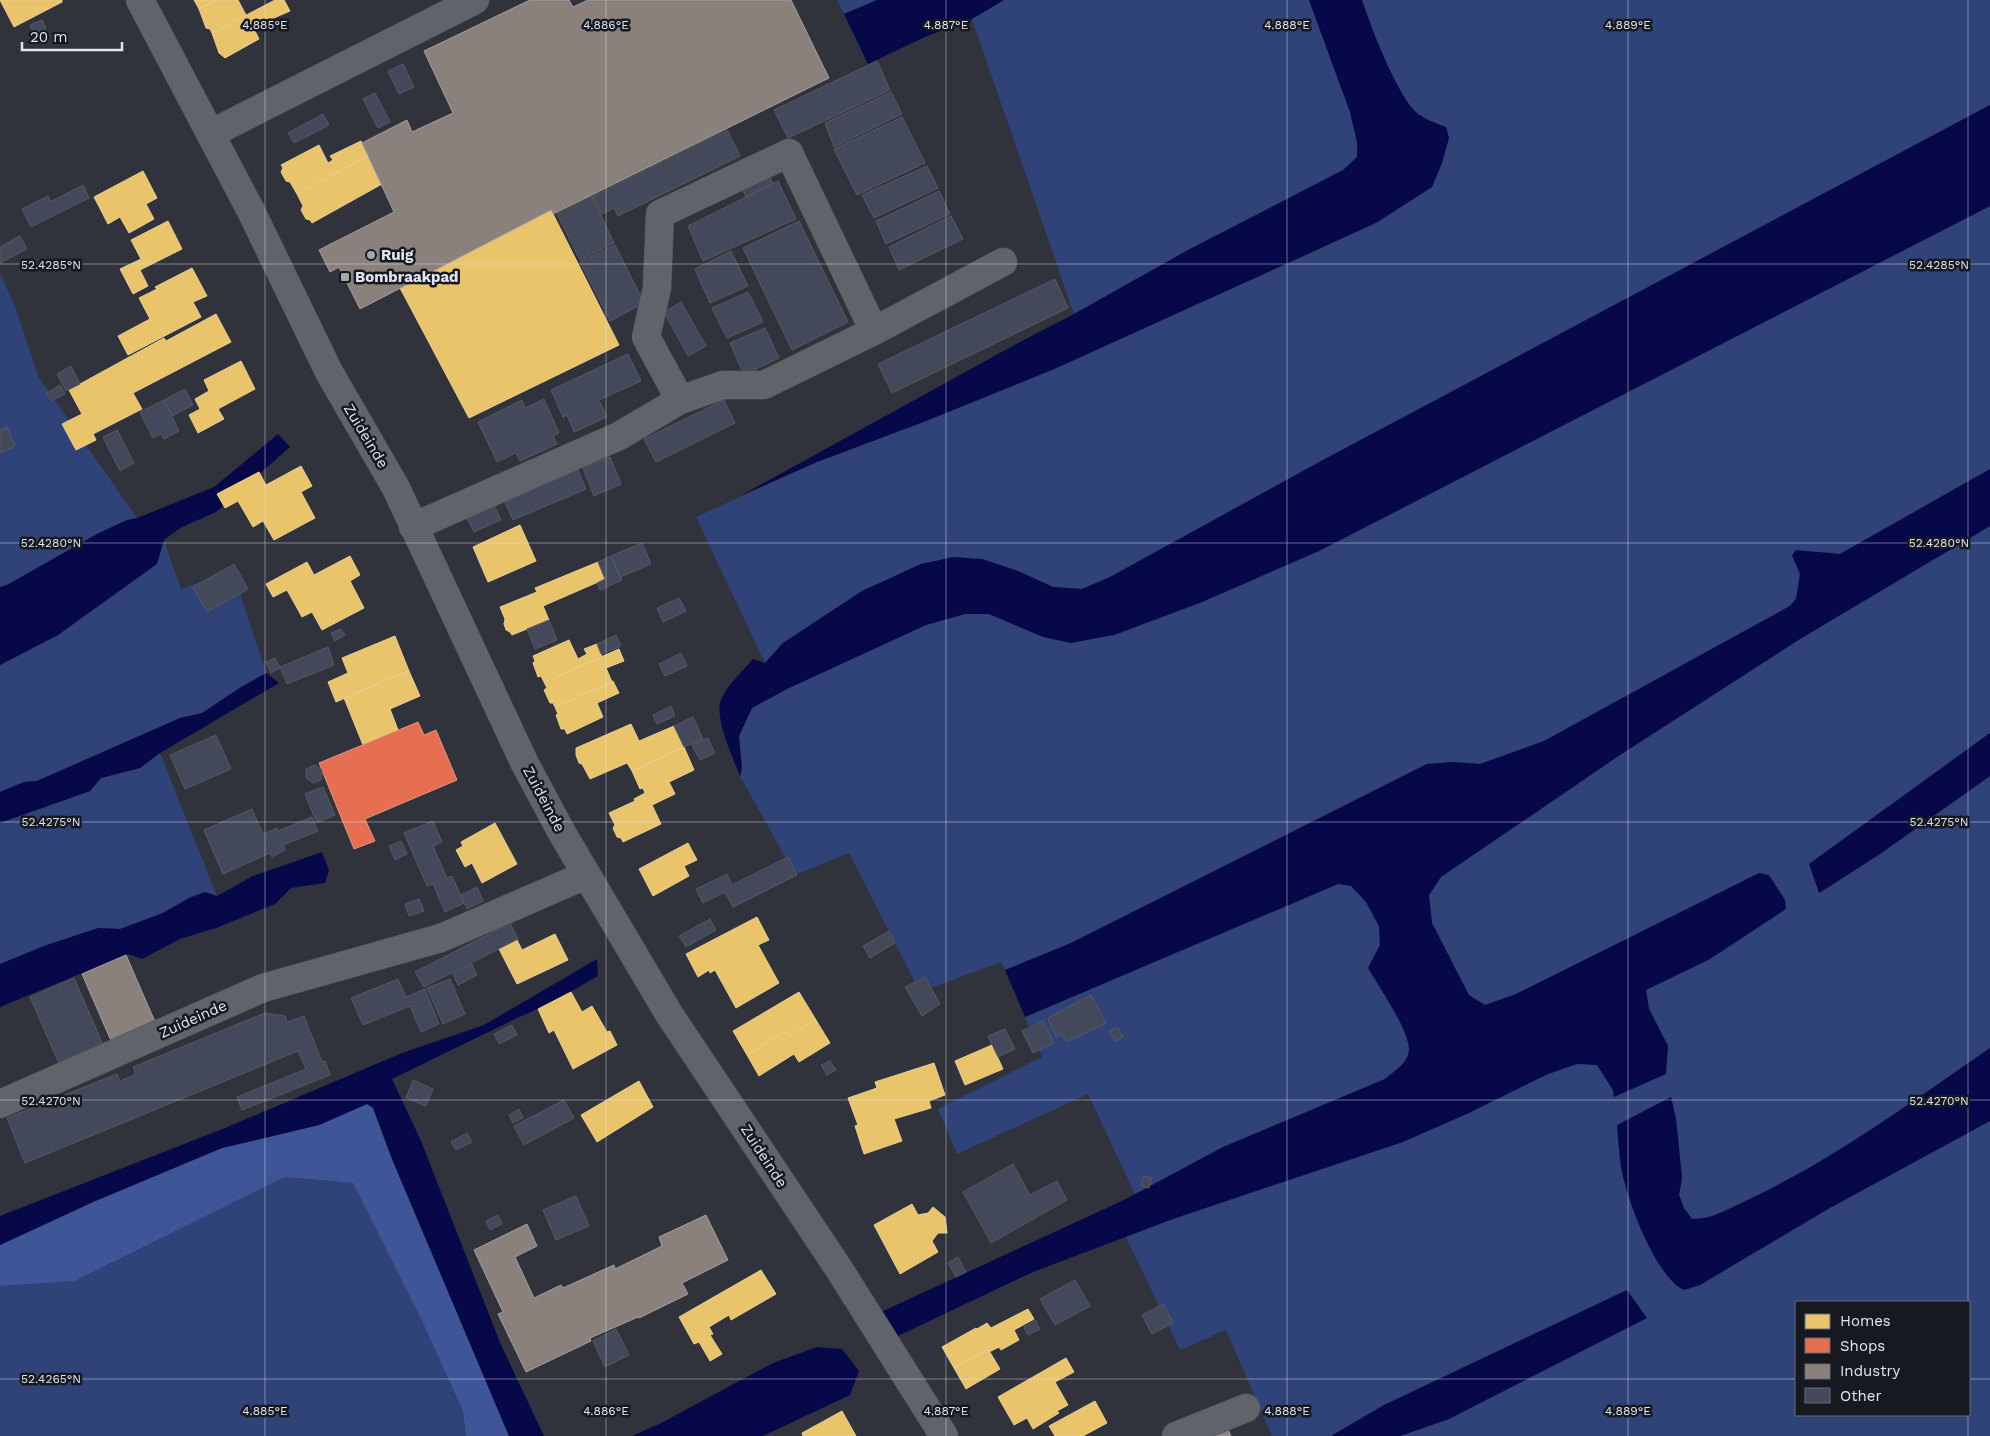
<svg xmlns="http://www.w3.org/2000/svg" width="1990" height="1436" viewBox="0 0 1990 1436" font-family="'Work Sans',sans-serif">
	<rect width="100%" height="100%" fill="#30333b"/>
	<path fill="#2f4378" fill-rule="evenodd" d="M837 0H877L844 14Z
		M1004 0H1309L1350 112 1357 142V157L1343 170 1188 250 1074 314 972 19Z
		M1362 0H1990V105L1323 460 1110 577 1082 589 1053 587 1018 571 982 559 921 564 862 591 783 643 765 663 696 517 817 462 926 421 1052 370 1324 247 1432 187 1449 138 1446 127C1435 123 1420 118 1412 108 1394 87 1371 28 1362 0Z
		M1990 206V469L1840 554 1826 552 1792 555 1800 574 1796 599 1790 606 1544 741 1480 764 1453 762 1426 764 1071 943 1005 970 1001 962 920 992 849 853 795 875 740 776 742 769 739 736 752 708 789 688 926 625 965 614H989L1043 637 1114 635 1202 602 1319 551Z
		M0 273 16 309 38 376 137 518 127 520 97 534 7 585 0 587Z
		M1990 526V733L1809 864 1820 893 1880 854 1990 776V1048L1839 1152 1779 1185 1708 1218 1692 1219 1684 1208 1679 1195 1682 1178 1676 1119 1671 1097 1617 1125 1621 1168 1700 1285 1828 1209 1990 1121V1436H1400L1449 1419 1491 1397 1627 1290 1384 1405 1331 1436H1272L1226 1330 1180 1350 1126 1237 1577 1063 1597 1065 1613 1090V1096L1668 1046 1649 1009 1646 990 1710 959 1769 875 1759 874 1516 994 1485 1005 1469 996 1432 923 1429 895 1441 877 1620 755 1800 639ZM1796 1302H1969V1415H1796Z
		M164 540 181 589 230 571 234 575 266 673 238 689 201 714 180 718 37 781 24 782 0 792V665L58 635 156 564Z
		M160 753 217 896 205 892 189 898 163 913 120 929 98 928 44 946 0 964V823L90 791 101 778 140 768Z
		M1338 884 1352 886 1366 902 1379 926 1380 945 1368 968C1378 985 1409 1030 1409 1049 1409 1063 1394 1071 1385 1079L1223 1147 1135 1194 1088 1094 957 1154 938 1109 1042 1057 1025 1017Z
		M284 1177 353 1183 421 1319 463 1411 466 1436H0V1286L75 1281Z"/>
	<path fill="#3e5698" d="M367 1104 373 1108 392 1159 509 1436H466L463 1411 421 1319 353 1183 284 1177 75 1281 0 1286V1245L93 1202 222 1148 319 1125Z"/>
	<path fill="#07084a" d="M877 0H1004L972 19 925 37 868 64 844 14Z
		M1309 0H1362C1371 28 1394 86 1412 108 1420 118 1435 123 1446 127L1449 138 1442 163 1432 187 1376 223 1052 370 926 421 817 462 740 496 1018 343 1074 314 1188 250 1343 170 1357 157V142L1350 112Z
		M1990 105V206L1319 551 1202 602 1114 635 1071 643 1043 637 989 614H965L926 625 789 688 752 708 739 736 742 769 740 776C733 758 714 718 721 700 727 685 742 672 753 659L765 663 783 643 862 591 921 564 953 557 982 559 1018 571 1053 587 1082 589 1110 577 1323 460Z
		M278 434 290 447 216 512 180 528 164 540 157 564 58 635 0 665V587L7 585 97 534 127 520 137 518 214 487Z
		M1990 469V526L1800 639 1620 755 1441 877 1429 895 1432 923 1469 995 1485 1005 1516 994 1759 873 1769 875 1785 900 1786 909 1710 959 1646 990 1649 1009 1668 1046 1666 1074 1614 1097 1613 1090 1597 1065 1577 1064 1548 1074 1469 1113 1403 1142 1173 1219 1033 1272 896 1337 881 1312 1126 1199 1223 1147 1385 1079C1394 1071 1409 1063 1409 1049 1409 1030 1378 985 1368 968L1380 945 1379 926 1366 902 1351 886 1338 884 1025 1017 1005 970 1071 943 1427 764 1453 762 1480 764 1544 741 1790 606 1796 599 1800 574 1792 555 1796 550 1840 554Z
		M266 673 279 683 160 753 140 768 101 778 90 791 0 823V792L24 782 37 781 180 718 202 713 238 689Z
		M1990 733V776L1880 854 1819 893 1809 864Z
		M322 852 329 870 325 883 291 888 275 904 216 928 180 939 142 959 128 954 0 1007V964L44 946 98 928 120 929 163 913 189 898 205 892 217 896 253 876Z
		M597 959 598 976C572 991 547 1006 519 1017L392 1079 421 1141 501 1345 544 1436H509L392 1159 373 1108 367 1104 319 1125 222 1148 93 1202 0 1245V1216L225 1128 402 1053 484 1025Z
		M1990 1048V1121L1828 1209 1700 1285 1684 1290C1656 1278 1626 1198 1621 1167 1619 1153 1618 1139 1617 1125L1671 1097 1676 1119 1682 1178 1679 1195 1684 1208 1692 1219C1715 1219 1732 1207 1752 1198 1837 1157 1913 1101 1990 1048Z
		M1627 1290 1647 1318 1449 1419 1400 1436H1331L1384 1405Z
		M817 1347 842 1349 859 1371 850 1395 763 1436H632L663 1422 773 1363Z"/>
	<path fill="#e9c46a" stroke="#e7ce92" d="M0 0H62V2L14 27Z
		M194 0H216L199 9Z
		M216 0H238L246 15 212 33 210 29 206 28 199 9Z
		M275 0H284L290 11 253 27 259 39 225 58 219 53 212 33Z
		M361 141 368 156 297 194 290 182 286 181 281 172 283 168 281 165 319 145 328 163 333 160 330 156Z
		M368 156 382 184 312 223 310 220 306 219 301 210 303 206 297 194Z
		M143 171 157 198 146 204 154 219 129 233 120 217 108 224 94 197Z
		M551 210 619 345 469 418 400 288Z
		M168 221 182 249 140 270 148 286 133 294 120 269 141 259 131 240Z
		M192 268 207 296 193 302 201 317 128 355 118 336 150 319 139 298 157 289 155 287Z
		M216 314 231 342 133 393 142 409 93 434 96 440 76 450 62 424 82 414 69 390 164 338 166 341Z
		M241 361 255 389 218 409 224 419 198 433 189 415 200 409 195 399 209 391 204 380Z
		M301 466 312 486 301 492 315 518 274 540 263 521 253 527 238 501 225 508 217 494 259 472 266 485Z
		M520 525 536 561 488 582 473 547Z
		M350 556 360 575 350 581 364 608 322 630 312 612 302 617 287 590 273 597 266 584 307 562 314 575Z
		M598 562 605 579 543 606 549 620 512 635 510 632 506 630 504 624 505 619 500 607 537 592 535 588Z
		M395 636 409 671 336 702 328 682 348 673 342 658Z
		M569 640 578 659 587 654 584 649 597 644 602 657 544 682 541 676 538 677 533 663 535 661 533 656Z
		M619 649 624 661 606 668 612 682 555 707 553 703H550L544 690 547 688 544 682Z
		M409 671 420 696 390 709 398 730 363 745 344 698Z
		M613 681 619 693 597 703 603 717 567 734 565 729H561L556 715 558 714 555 707Z
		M631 724 639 741 674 726 684 747 632 771 627 763 590 779 582 764 579 763 576 755V748Z
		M684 747 694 770 669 782 675 794 652 805 661 824 623 842 621 838 617 837 613 828 615 825 609 813 635 801 634 799 645 793 643 788 640 789 632 771Z
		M495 823 517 864 482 883 472 863 465 867 456 850 463 846 461 842Z
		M688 843 697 860 684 866 689 876 653 896 639 869Z
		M757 917 769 940 758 945 779 983 736 1008 715 970 710 973 709 970 698 977 686 954Z
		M555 934 568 960 517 984 499 949 517 940 522 950Z
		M571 992 582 1012 592 1006 607 1032 610 1031 617 1045 573 1069 554 1030 549 1033 538 1009Z
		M799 992 816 1020 789 1036 786 1031 747 1055 733 1031Z
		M816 1020 830 1043 799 1062 794 1054 759 1076 747 1055 786 1031 789 1036Z
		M992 1045 1003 1069 965 1085 955 1061Z
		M934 1063 945 1095 929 1101 931 1108 894 1119 902 1141 864 1154 855 1126 858 1125 848 1098 877 1088 875 1082Z
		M639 1081 653 1107 597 1142 581 1115Z
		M912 1204 918 1215 928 1213 933 1207 945 1217 947 1233H938L932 1241 938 1252 900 1274 874 1225Z
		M761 1270 776 1294 731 1320 729 1315 709 1327 713 1334 710 1335 722 1354 710 1361 699 1342 694 1344 679 1317Z
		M1028 1309 1034 1319 1014 1330 1019 1340 1001 1350 999 1347 989 1352 988 1349 954 1368 942 1347 976 1328 977 1329 987 1323 991 1328Z
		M988 1349 1000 1369 966 1389 954 1368Z
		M1066 1358 1074 1372 1055 1382 1068 1405 1057 1411 1059 1413 1033 1429 1027 1418 1014 1425 998 1397Z
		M1095 1401 1107 1423 1083 1436H1055L1049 1426Z
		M842 1411 856 1436H803L802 1433Z"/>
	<path fill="#e76f51" stroke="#e59280" d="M418 722 424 735 436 730 457 780 365 819 375 841 354 849 319 763Z"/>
	<path fill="#8a817c" stroke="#a49f9e" d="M530 0H569L573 7 588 0H791L829 78 553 214 551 210 360 309 339 267 330 272 319 250 394 212 362 143 407 120 412 132 453 113 424 51Z
		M126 955 156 1024 112 1043 82 974Z
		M706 1215 728 1260 682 1283 688 1294 639 1318 638 1317 590 1338 591 1341 526 1372 498 1314 503 1312 474 1250 527 1224 537 1246 515 1257 534 1298 561 1285 563 1288 614 1265 615 1269 662 1246 659 1237Z
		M1226 1425 1231 1436H1200Z"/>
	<path fill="#43495b" stroke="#565960" d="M42 20 46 29 34 35 30 25Z
		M877 61 890 90 788 138 774 110Z
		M403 64 414 87 399 94 388 71Z
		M891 92 902 114 834 147 825 123Z
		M375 93 390 122 378 128 363 99Z
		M323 114 329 125 294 143 288 133Z
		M902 117 925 163 857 195 834 149Z
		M727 130 740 156 618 216 614 208 602 214 593 196Z
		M927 166 938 188 874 218 862 195Z
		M769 175 773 184 746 197 742 188Z
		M778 181 796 219 703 261 688 226Z
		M83 185 89 198 31 227 22 209 48 196 50 201 54 200Z
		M939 191 950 214 886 244 876 221Z
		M592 196 614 243 580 260 557 214Z
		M951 216 963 239 899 270 889 247Z
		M799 221 848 322 792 350 743 248Z
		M20 236 27 249 0 263V247Z
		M615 245 644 303 610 321 580 262Z
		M731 251 748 286 710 303 695 269Z
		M1055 279 1068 308 892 393 878 364Z
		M748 292 763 322 727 338 712 308Z
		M681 302 706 346 688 356 664 312Z
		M765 328 779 358 744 375 730 343Z
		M628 354 641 381 599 400 607 417 574 432 567 415 563 417 551 390Z
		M71 366 80 384 66 391 57 374Z
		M60 385 65 394 51 401 47 393Z
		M185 389 193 405 172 416 164 400Z
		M544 399 559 433 553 436 557 444 520 461 516 453 497 462 478 422 522 400 525 408Z
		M164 400 179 431 164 439 161 434 153 438 140 412Z
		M724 400 735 423 656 462 644 439Z
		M7 427 15 446 0 453V430Z
		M117 430 134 463 120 471 103 437Z
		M610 457 621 484 594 496 583 468Z
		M578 470 586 489 513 520 504 501Z
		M494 505 501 520 474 532 467 518Z
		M642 543 651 564 620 577 611 556Z
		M611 556 622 580 600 590 597 583 605 579 598 562Z
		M234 564 248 589 207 612 193 587Z
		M679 598 686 611 663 622 657 608Z
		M549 620 557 640 535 649 527 629Z
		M341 629 345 635 335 641 331 633Z
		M616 635 621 646 601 654 597 644Z
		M328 647 334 665 287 684 280 667Z
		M681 653 687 666 665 676 659 664Z
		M275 658 280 668 271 673 266 662Z
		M671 706 675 716 657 724 653 715Z
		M693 717 703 739 684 747 674 726Z
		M216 735 231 769 185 789 170 755Z
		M708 738 715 753 700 760 692 745Z
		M315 765 322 770 321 780 313 783 306 778V769Z
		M323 787 335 815 317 823 305 794Z
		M252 809 263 834 277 828 278 831 312 817 318 831 283 845 285 850 272 857 270 853 223 874 204 830Z
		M433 821 442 842 433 846 447 878 452 876 464 903 445 912 433 884 427 886 404 833Z
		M401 841 407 854 395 860 389 846Z
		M788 857 797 875 733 907 725 892 703 903 696 889 727 874 732 885Z
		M477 887 483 901 467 909 461 895Z
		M419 899 424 911 409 916 405 904Z
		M710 919 716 930 686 947 679 936Z
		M510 923 518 939 424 987 415 972Z
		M889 931 895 943 870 958 863 946Z
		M472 964 477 975 458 985 453 974Z
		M925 977 940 1004 922 1016 905 987Z
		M74 978 104 1047 60 1066 30 997Z
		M398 979 406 997 425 989 439 1024 421 1032 410 1006 363 1025 351 998Z
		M450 979 465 1014 443 1024 427 988Z
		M1091 995 1106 1023 1066 1042 1062 1034 1056 1037 1048 1018Z
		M265 1013 285 1016 287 1022 304 1016 322 1062 325 1061 330 1075 242 1110 237 1097 306 1069 298 1051 25 1163 7 1118 117 1074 120 1081 136 1074 133 1067Z
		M1043 1021 1054 1043 1033 1053 1022 1031Z
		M512 1025 517 1035 499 1044 494 1034Z
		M1118 1027 1123 1037 1115 1041 1110 1031Z
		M1005 1029 1015 1049 998 1057 988 1036Z
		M830 1061 836 1070 827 1075 821 1065Z
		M413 1080 433 1089 426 1106 406 1098Z
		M564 1100 574 1118 524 1145 514 1126Z
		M519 1109 523 1118 513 1123 509 1115Z
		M467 1133 472 1142 456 1150 451 1142Z
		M1013 1164 1030 1195 1057 1181 1067 1200 991 1243 963 1192Z
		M1144 1176 1152 1178 1149 1188 1141 1186Z
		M576 1196 589 1226 556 1240 543 1210Z
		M498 1215 502 1224 490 1230 486 1221Z
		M958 1257 966 1272 956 1277 948 1263Z
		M1075 1280 1090 1306 1055 1325 1040 1299Z
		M1163 1304 1173 1323 1152 1334 1142 1315Z
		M1035 1320 1040 1329 1028 1335 1024 1327Z
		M616 1329 629 1355 605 1367 593 1341Z"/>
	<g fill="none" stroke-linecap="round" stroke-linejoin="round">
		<g stroke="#4d5057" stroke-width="29">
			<path id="minor" d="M140 0 251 211 329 372 396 488 525 764 562 833 669 1014 839 1269 944 1436
				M212 133 475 0
				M874 331 1003 262
				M413 527 619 436 680 400 646 337 657 288 660 214 789 153 874 331 764 385H723L680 400
				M0 1104 263 988 441 938 586 875
				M1176 1436 1246 1408"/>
		</g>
		<use href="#minor" stroke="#606369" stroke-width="28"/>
	</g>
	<path fill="none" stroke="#e1e5ef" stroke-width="1" stroke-opacity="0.45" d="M265 0V1436M606 0V1436M946 0V1436M1287 0V1436M1628 0V1436M1968 0V1302M0 264H1990M0 543H1990M0 822H1990M0 1100H1990M0 1379H1796M1969 1379H1990M1968 1415V1436"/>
	<g fill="#a3a7b0" stroke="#161920" stroke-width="2">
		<circle cx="371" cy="255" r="5"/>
		<rect x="340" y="272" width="10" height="10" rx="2.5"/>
	</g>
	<g text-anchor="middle" stroke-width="5" stroke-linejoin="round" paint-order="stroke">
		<g font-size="15" font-weight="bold" fill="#e1e5ef" stroke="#161920" text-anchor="start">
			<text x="381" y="260">Ruig</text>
			<text x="355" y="282">Bombraakpad</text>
		</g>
		<g font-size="15" fill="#e1e5ef" stroke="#161920">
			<text transform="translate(366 436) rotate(59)" y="5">Zuideinde</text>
			<text transform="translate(544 799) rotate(62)" y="5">Zuideinde</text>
			<text transform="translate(193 1019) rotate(-24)" y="5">Zuideinde</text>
			<text transform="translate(764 1156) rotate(57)" y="5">Zuideinde</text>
		</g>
	</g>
	<g font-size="12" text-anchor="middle" fill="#e1e5ef" stroke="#161920" stroke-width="5" stroke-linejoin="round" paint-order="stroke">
		<text x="265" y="29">4.885°E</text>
		<text x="606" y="29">4.886°E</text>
		<text x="946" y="29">4.887°E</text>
		<text x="1287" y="29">4.888°E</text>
		<text x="1628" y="29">4.889°E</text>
		<text x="51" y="269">52.4285°N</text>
		<text x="1939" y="269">52.4285°N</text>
		<text x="51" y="547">52.4280°N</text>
		<text x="1939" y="547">52.4280°N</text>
		<text x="51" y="826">52.4275°N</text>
		<text x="1939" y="826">52.4275°N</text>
		<text x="51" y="1105">52.4270°N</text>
		<text x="1939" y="1105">52.4270°N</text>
		<text x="51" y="1383">52.4265°N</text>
		<text x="265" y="1415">4.885°E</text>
		<text x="606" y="1415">4.886°E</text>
		<text x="946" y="1415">4.887°E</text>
		<text x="1287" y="1415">4.888°E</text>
		<text x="1628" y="1415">4.889°E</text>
	</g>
	<rect x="1795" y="1301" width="175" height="115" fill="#161920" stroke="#676b73"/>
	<rect x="1805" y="1314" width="25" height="15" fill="#e9c46a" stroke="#676b73"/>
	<text x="1840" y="1326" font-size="15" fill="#e1e5ef">Homes</text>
	<rect x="1805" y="1338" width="25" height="15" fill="#e76f51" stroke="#676b73"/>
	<text x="1840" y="1351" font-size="15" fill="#e1e5ef">Shops</text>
	<rect x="1805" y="1364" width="25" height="15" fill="#8a817c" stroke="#676b73"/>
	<text x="1840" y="1376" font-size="15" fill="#e1e5ef">Industry</text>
	<rect x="1805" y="1388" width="25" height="15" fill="#43495b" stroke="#676b73"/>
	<text x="1840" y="1401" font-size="15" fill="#e1e5ef">Other</text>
	<path d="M22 42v8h100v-8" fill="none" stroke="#e1e5ef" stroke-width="2.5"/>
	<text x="30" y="42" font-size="15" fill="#e1e5ef" stroke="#161920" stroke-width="4" paint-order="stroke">20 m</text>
</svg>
